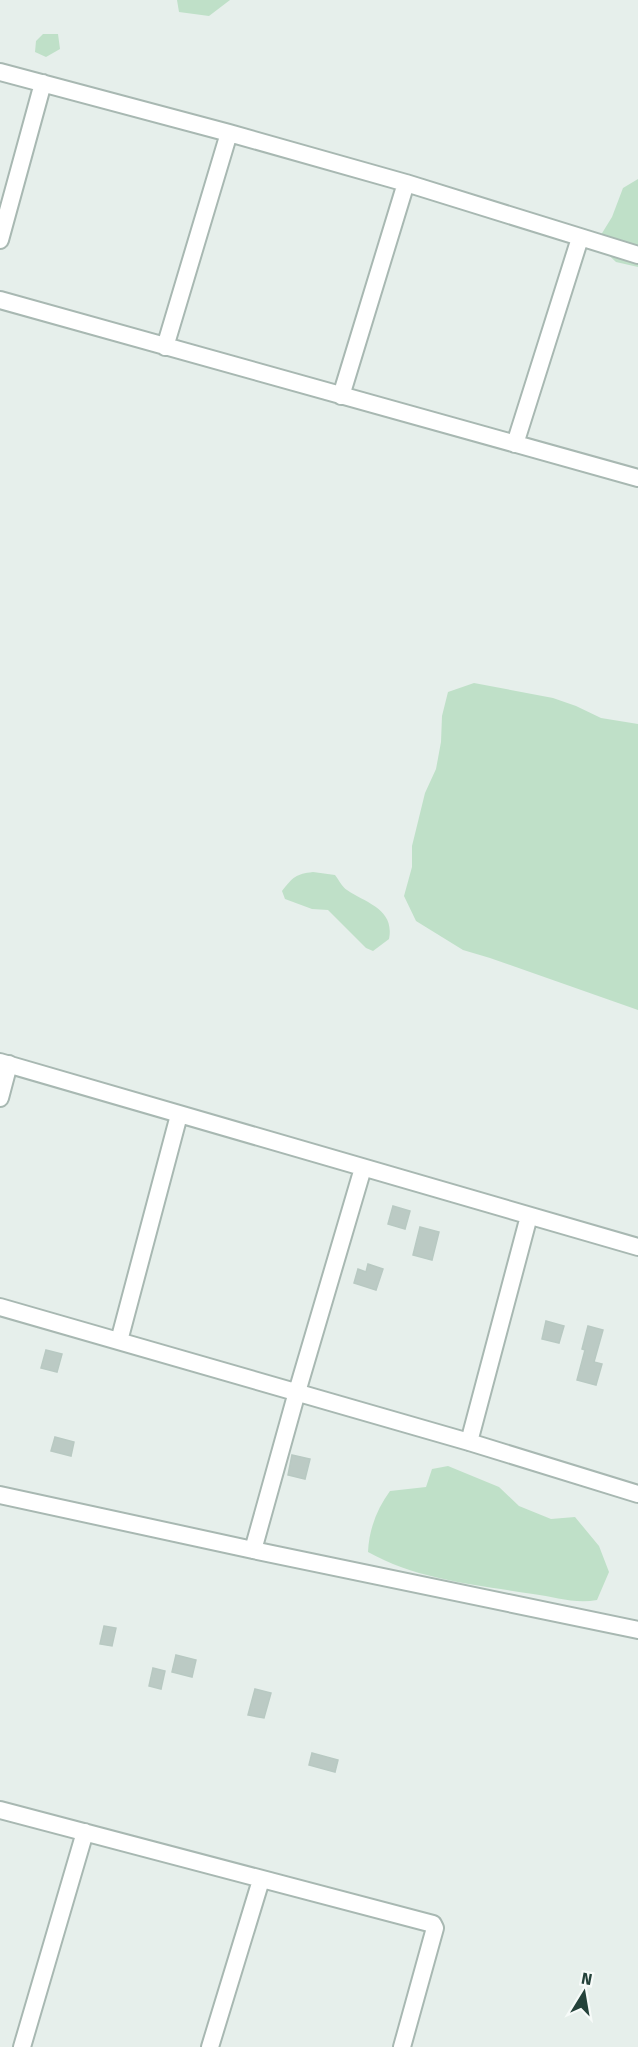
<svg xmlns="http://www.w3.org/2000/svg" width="638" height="2047" viewBox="0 0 638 2047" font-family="'Fira Sans',sans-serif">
	<rect width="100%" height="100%" fill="#e6efeb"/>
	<path fill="#bfe0c8" d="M177 0H230L209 16 179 12Z
		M43 34H58L60 49 46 57 35 52 36 41Z
		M638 179V267L616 262 596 243 612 217 623 188Z
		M474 683 553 698 576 706 601 718 638 724V1010L490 958 463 950 416 921 404 896 412 867V846L425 793 436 769 441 742 442 716 448 692Z
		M313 872 335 875C339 880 342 887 347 890 366 903 395 909 389 939L373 951 366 948 328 910 312 909 285 899 282 891C293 877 296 874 313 872Z
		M448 1466 499 1487 519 1506 551 1519 575 1517 599 1546 609 1572 597 1600C575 1604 555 1597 533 1594 477 1585 418 1580 368 1552 369 1529 377 1509 390 1491L426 1487 432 1469Z"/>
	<path fill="#bbcac4" stroke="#b8c9c2" stroke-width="1.5" d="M393 1206 410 1211 405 1229 388 1224Z
		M420 1227 439 1232 432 1260 413 1255Z
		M368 1264 383 1269 376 1290 354 1283 358 1269 366 1272Z
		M546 1321 564 1326 559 1343 542 1339Z
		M588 1326 603 1330 594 1362 602 1364 596 1385 577 1380 585 1350 582 1349Z
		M46 1350 62 1354 57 1372 41 1368Z
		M55 1437 74 1442 71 1456 51 1451Z
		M292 1455 310 1459 305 1479 288 1475Z
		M104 1626 116 1628 112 1646 100 1644Z
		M176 1655 196 1660 192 1677 172 1672Z
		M153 1668 165 1671 161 1689 149 1686Z
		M255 1689 271 1693 264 1718 248 1715Z
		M312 1753 338 1760 335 1772 309 1765Z"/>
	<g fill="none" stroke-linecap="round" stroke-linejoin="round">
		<g stroke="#a8b8b2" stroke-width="20">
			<path id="minor" d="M0 72 229 133 406 183 638 255
				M0 240 43 83
				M0 300 638 478
				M165 347 229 133
				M341 396 406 183
				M515 444 580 238
				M0 1062 638 1247
				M0 1098 9 1064
				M0 1307 469 1442 638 1494
				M119 1341 179 1115
				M469 1442 529 1216
				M0 1495 253 1550 638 1630
				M253 1550 297 1392 363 1168
				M0 1810 433 1924 435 1928 402 2047
				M22 2047 85 1832
				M210 2047 261 1880"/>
		</g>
		<use href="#minor" stroke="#fff" stroke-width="16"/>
	</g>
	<g transform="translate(584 1993) rotate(11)" stroke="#f7fbf9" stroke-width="4.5" paint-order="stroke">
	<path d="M0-4.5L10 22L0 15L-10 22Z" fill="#24423a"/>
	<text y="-9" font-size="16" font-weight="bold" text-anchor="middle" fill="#24423a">N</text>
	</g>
</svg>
